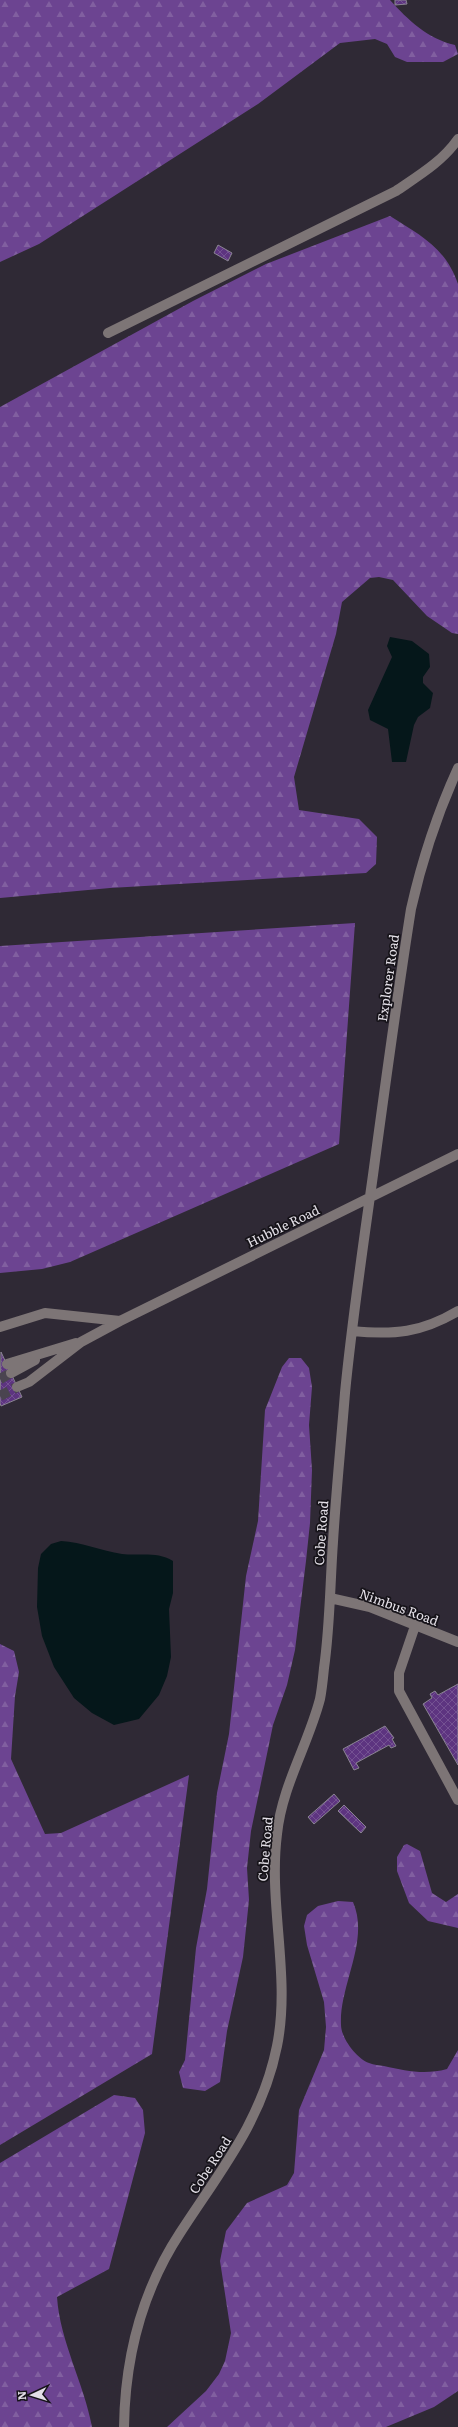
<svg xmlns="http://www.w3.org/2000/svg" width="458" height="2427" viewBox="0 0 458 2427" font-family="Literata,serif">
	<defs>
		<pattern id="forest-firs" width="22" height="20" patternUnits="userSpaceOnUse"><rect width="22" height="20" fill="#6c4491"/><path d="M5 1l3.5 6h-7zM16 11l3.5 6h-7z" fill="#815fa0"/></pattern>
		<pattern id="building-cross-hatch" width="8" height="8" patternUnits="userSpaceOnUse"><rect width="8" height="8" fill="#5d3480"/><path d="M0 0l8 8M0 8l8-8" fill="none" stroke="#745192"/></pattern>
	</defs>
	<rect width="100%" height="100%" fill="#2f2935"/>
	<path fill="url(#forest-firs)" d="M0 0H390C408 20 428 39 455 45L458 54 443 62H407L395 57 387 44 375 39 340 43 258 104 39 244 0 262Z
		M390 216C420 235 446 248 458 284V634L452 633 427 616 393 580 379 577 370 578 342 602 336 634 294 777 299 810 359 819 377 837 376 864 366 873 110 888 0 898V407L193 301 266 264Z
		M355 923 339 1144 70 1262 42 1269 0 1273V946Z
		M289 1358H301L309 1368 312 1387 309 1425 312 1470 310 1523 306 1561 295 1650 287 1685 273 1725 251 1831 247 1868 249 1900 243 1957 227 2031 220 2082 205 2091 183 2088 179 2072 185 2060 196 1948 207 1889 217 1793 229 1734 246 1576 258 1521 265 1410 282 1367Z
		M0 1644 14 1651 19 1672 15 1696 11 1759 45 1834 61 1833 189 1775 152 2054 0 2145Z
		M407 1844 420 1851 432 1893 446 1902 458 1894V1928L428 1921 409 1903 397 1871V1857L404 1845Z
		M338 1901 353 1902C370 1941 339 1985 341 2025 341 2038 357 2059 369 2063 374 2065 379 2065 384 2066 406 2071 425 2075 447 2069L458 2050V2391L434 2407 386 2427H167L206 2391 219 2374 225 2361 231 2333 220 2261 226 2231 247 2203 287 2185 294 2173 299 2110 324 2050 326 2027 324 2002 307 1945 304 1926 307 1915 318 1906Z
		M114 2095 135 2098 143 2110 145 2133 109 2269 57 2297C60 2342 84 2383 92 2427H0V2163Z"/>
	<path fill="#05171a" d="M390 637 412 641 429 654 430 667 423 677V683L433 693 430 708 418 717 414 725 406 762H392L388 729 370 720 368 710 392 657 387 646Z
		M61 1541C82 1542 101 1551 122 1554 140 1556 157 1551 173 1561V1593L169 1609 171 1657 167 1676 159 1695 139 1719 114 1725 92 1713 74 1698 54 1667 42 1636 37 1607 38 1568 41 1554 51 1544Z"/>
	<path fill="url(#building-cross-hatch)" stroke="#8a8492" d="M395 0H406L407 4 395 5Z
		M218 245 232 253 228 261 214 253Z
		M1 1352 22 1397 1 1406 0 1403Z
		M458 1684V1765L423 1704 432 1698 430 1694 435 1691 438 1695Z
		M385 1726 394 1738 392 1739 396 1746 391 1748 389 1745 356 1763 359 1768 354 1770 343 1749Z
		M334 1794 340 1801 314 1824 308 1817Z
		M344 1805 366 1827 361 1833 338 1811Z"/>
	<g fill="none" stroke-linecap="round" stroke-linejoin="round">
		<path stroke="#4a4450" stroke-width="10" stroke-dasharray="10 5" stroke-linecap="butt" d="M0 1379 11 1373
			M0 1396 17 1387"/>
		<path stroke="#7d7576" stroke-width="10" d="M108 333 396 191C418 176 442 162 458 139
			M0 1327 45 1313 120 1321
			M352 1331C394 1335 421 1333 458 1311
			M7 1364 76 1343
			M11 1373 35 1360
			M17 1387 29 1382 81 1342 120 1321 458 1154
			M330 1598 370 1607 458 1642
			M415 1626 399 1673V1691L458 1800
			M124 2427C125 2358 142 2291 180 2233 220 2171 262 2121 277 2046 291 1977 268 1904 277 1834 282 1786 308 1745 320 1699 322 1689 323 1678 324 1668 330 1626 330 1584 333 1542 336 1493 341 1443 345 1393 352 1320 363 1247 373 1175 385 1086 397 997 411 909 422 860 437 814 458 768"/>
	</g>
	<g text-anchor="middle" stroke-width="3.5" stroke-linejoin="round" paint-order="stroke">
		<g font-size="13" fill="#e3dfe7" stroke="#161319">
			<text transform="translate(388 978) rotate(-82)" y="5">Explorer Road</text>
			<text transform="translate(283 1226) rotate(-26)" y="5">Hubble Road</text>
			<text transform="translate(321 1533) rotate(-86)" y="5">Cobe Road</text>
			<text transform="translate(399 1607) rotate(20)" y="5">Nimbus Road</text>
			<text transform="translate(265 1849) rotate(-85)" y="5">Cobe Road</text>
			<text transform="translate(210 2165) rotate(-57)" y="5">Cobe Road</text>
		</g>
	</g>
	<g transform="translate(32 2395) rotate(266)" stroke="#161319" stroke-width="3" paint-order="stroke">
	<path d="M0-3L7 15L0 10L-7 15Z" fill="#e3dfe7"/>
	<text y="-6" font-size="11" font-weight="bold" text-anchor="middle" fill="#e3dfe7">N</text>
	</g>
</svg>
